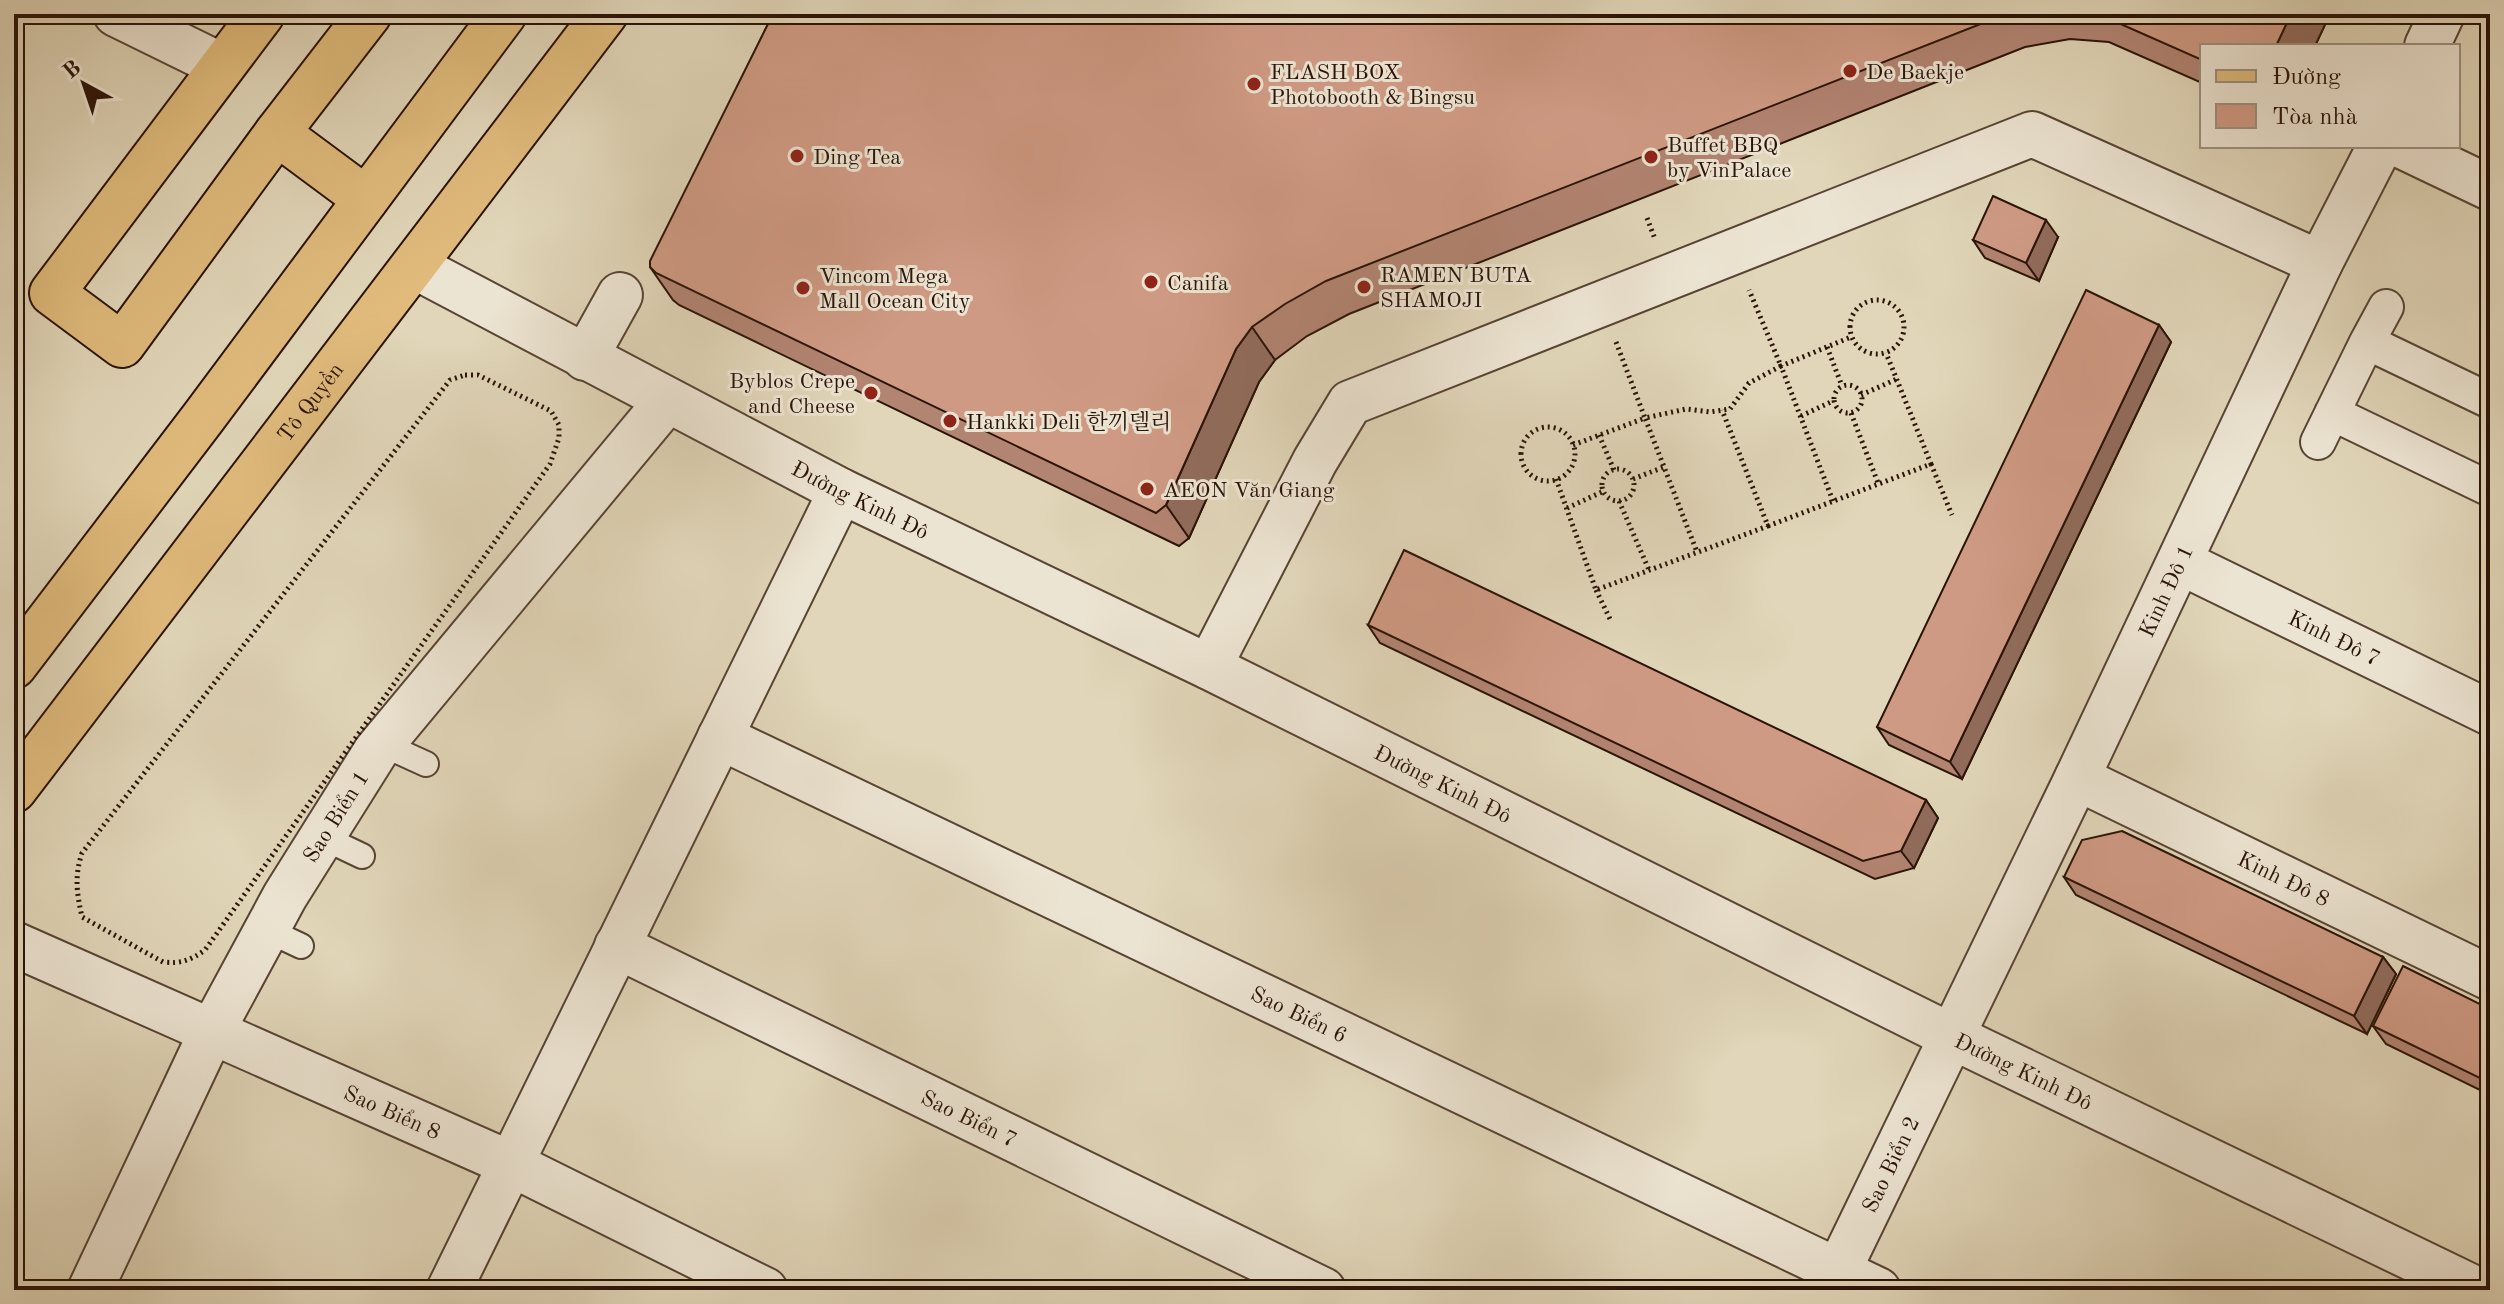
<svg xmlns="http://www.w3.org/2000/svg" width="2504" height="1304" viewBox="0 0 2504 1304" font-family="'Old Standard TT','Noto Serif KR',serif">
	<rect width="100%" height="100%" fill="#e1d6b9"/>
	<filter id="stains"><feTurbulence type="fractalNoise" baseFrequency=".0025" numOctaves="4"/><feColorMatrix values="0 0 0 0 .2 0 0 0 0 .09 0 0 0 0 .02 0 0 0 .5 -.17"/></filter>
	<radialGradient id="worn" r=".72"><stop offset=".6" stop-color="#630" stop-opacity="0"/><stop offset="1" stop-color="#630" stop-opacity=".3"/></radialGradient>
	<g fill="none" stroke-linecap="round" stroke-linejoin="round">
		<g stroke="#584434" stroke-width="28">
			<path id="service" d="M382 744 426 764
				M322 837 362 856
				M267 930 301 946"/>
		</g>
		<g stroke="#584434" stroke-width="38">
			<path id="pedestrian" d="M2367 342 2386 307
				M2332 413 2490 489
				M2318 442 2367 342 2490 401"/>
		</g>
		<g stroke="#584434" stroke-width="48">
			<g id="minor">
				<path d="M116 14 222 66"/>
				<path d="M2427 46 2442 14"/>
				<path d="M2402 146 2490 188"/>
				<path d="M585 358 620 295"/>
				<path id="s1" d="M2180 562 2490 713"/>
				<path d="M1209 667 1315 461 1350 403 2032 134 2320 263"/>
				<path id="s2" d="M720 737 1878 1290"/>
				<path id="s3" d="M2077 778 2490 978"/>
				<path id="s4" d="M14 944 511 1164 765 1290"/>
				<path id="s5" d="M617 946 1323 1290"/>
				<path id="s6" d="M90 1290 212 1031 285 896 376 751 667 401"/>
				<path d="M449 1290 841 491"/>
				<path id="s7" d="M1829 1290 2077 778 2320 263 2380 146"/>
			</g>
		</g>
		<g stroke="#584434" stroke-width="48">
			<g id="tertiary">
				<path id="s8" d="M414 266 841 491 1209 667 1951 1036 2478 1290"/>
			</g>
		</g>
		<g stroke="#2a1308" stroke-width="48">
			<g id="primary">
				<path d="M262 14 52 293 122 345 277 133 369 14"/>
				<path d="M277 133 366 199"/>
				<path d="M14 666 203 418 504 14"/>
				<path id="s9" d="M14 790 605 14"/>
			</g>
		</g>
		<path stroke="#2a1308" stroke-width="5" stroke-dasharray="2 4" stroke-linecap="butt" d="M1647 218 1655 239
			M1850 327a27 27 0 1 1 54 0a27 27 0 1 1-54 0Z
			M1616 342 1645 418 1686 409 1710 412 1730 409 1749 383 1781 366 1749 290
			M1827 347 1842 386
			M465 375H478L551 411 559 425V438L550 464 205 950C191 960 181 964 163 962L82 917C77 894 74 877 82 853L450 380Z
			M1834 399a14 14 0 1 1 28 0a14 14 0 1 1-28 0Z
			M1861 395 1897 379
			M1851 413 1878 483
			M1801 416 1833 401
			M1521 454a27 27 0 1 1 54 0a27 27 0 1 1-54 0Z
			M1599 435 1614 470
			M1573 445 1645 418 1697 552
			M1931 464 1952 515
			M1602 485a16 16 0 1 1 32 0a16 16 0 1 1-32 0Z
			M1556 479 1596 590 1768 526 1722 410
			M1633 479 1664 467
			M1619 501 1649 570
			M1833 501 1781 366 1851 337
			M1567 508 1604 491
			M1768 526 1931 464 1886 353
			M1596 590 1610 619"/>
		<use href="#service" stroke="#ece4d2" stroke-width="24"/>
		<use href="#pedestrian" stroke="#ece4d2" stroke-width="34"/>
		<use href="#minor" stroke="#ece4d2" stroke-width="44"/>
		<use href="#tertiary" stroke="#ece4d2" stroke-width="44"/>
		<use href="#primary" stroke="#e0bb7c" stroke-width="44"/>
	</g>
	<path fill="#b28472" stroke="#2a1308" stroke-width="2" d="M773 14H2330L2315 46H2202V83L2109 42 2070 39 2025 47 1349 314 1307 336 1275 360 1259 382 1189 538 1179 546 679 305 673 300 650 267Z
		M2058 237 2039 281 1985 258 1973 240Z
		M2159 325 2171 342 1962 779 1889 745 1877 727Z
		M1368 625 1926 800 1938 818 1914 868 1875 879 1380 643Z
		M2064 877 2383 957 2396 974 2367 1034 2076 895Z
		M2490 1009V1095L2386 1044 2373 1026Z"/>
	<path fill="#916c5c" stroke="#2a1308" stroke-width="2" d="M2291 14H2330L2315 46H2276Z
		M2046 220 2058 237 2039 281 2026 263Z
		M2159 325 2171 342 1962 779 1950 762Z
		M1252 327 1275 360 1259 382 1189 538 1166 505 1236 349Z
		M1926 800 1938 818 1914 868 1901 851Z
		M2383 957 2396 974 2367 1034 2354 1016Z"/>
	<path fill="#cf9a84" stroke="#2a1308" stroke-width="2" d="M773 14H2006L1326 281 1285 304 1252 327 1236 349 1166 505 1156 513 656 273 650 267V261Z
		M2098 14H2291L2276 46H2202V60Z
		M1993 196 2046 220 2026 263 1973 240Z
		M2086 290 2159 325 1950 762 1877 727Z
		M1404 550 1926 800 1901 851 1863 861 1368 625Z
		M2122 831 2383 957 2354 1016 2064 877 2082 840Z
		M2403 966 2490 1009V1083L2373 1026Z"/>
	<g fill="#8f2418" stroke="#ece4d2" stroke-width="3">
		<circle cx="1850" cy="71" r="8"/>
		<circle cx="1254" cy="84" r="8"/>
		<circle cx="797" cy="156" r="8"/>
		<circle cx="1651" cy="157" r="8"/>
		<circle cx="1151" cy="282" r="8"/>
		<circle cx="1364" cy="287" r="8"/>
		<circle cx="803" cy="288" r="8"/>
		<circle cx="871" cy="393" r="8"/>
		<circle cx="950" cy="421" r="8"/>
		<circle cx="1147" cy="489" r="8"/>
	</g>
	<g text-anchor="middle" stroke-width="6" stroke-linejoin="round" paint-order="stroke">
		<g font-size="22" fill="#2a1308" stroke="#ece4d2" text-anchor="start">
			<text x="1270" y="79">FLASH BOX<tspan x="1270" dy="25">Photobooth &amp; Bingsu</tspan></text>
			<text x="1866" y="79">De Baekje</text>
			<text x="1667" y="152">Buffet BBQ<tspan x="1667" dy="25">by VinPalace</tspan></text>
			<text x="813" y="164">Ding Tea</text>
			<text x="1380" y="282">RAMEN BUTA<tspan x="1380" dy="25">SHAMOJI</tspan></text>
			<text x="819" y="283">Vincom Mega<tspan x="819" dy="25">Mall Ocean City</tspan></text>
			<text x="1167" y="290">Canifa</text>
			<text x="855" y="388" text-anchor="end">Byblos Crepe<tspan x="855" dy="25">and Cheese</tspan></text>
			<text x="966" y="429">Hankki Deli 한끼델리</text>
			<text x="1163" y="497">AEON Văn Giang</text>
		</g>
		<g font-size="22" fill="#2a1308" stroke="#ece4d2">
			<text dy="8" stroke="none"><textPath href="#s9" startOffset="488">Tô Quyền</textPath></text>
			<text dy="8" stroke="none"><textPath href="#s8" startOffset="504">Đường Kinh Đô</textPath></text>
			<text dy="8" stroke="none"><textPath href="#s7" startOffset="776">Kinh Đô 1</textPath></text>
			<text dy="8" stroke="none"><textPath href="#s1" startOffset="172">Kinh Đô 7</textPath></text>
			<text dy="8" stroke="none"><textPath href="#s8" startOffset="1152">Đường Kinh Đô</textPath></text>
			<text dy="8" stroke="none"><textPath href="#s6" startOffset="534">Sao Biển 1</textPath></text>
			<text dy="8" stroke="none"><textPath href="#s3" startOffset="230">Kinh Đô 8</textPath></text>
			<text dy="8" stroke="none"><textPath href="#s2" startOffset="642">Sao Biển 6</textPath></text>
			<text dy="8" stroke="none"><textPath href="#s8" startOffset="1800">Đường Kinh Đô</textPath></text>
			<text dy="8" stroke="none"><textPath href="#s4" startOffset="414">Sao Biển 8</textPath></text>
			<text dy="8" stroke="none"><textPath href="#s5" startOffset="392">Sao Biển 7</textPath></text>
			<text dy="8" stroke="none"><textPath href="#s7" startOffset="140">Sao Biển 2</textPath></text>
		</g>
	</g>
	<rect width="2504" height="1304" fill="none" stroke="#e1d6b9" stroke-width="48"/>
	<rect x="16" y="16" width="2472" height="1272" fill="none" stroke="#2a1308" stroke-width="4"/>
	<rect x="24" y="24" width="2456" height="1256" fill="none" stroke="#2a1308" stroke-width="2"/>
	<rect x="2200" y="44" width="260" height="104" fill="#ece4d2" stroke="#9e9081" stroke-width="2"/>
	<rect x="2216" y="70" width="40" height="12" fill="#e0bb7c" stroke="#9e9081" stroke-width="2"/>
	<text x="2272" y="84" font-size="24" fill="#2a1308">Đường</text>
	<rect x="2216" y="104" width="40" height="24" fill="#cf9a84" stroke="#9e9081" stroke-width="2"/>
	<text x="2272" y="124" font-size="24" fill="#2a1308">Tòa nhà</text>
	<g transform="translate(84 84) rotate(320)" stroke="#ece4d2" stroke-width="6" paint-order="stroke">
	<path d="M0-6L14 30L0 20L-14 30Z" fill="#2a1308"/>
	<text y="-12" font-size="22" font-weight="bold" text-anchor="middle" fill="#2a1308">B</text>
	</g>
	<rect width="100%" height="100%" filter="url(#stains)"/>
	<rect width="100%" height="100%" fill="url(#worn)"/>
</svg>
